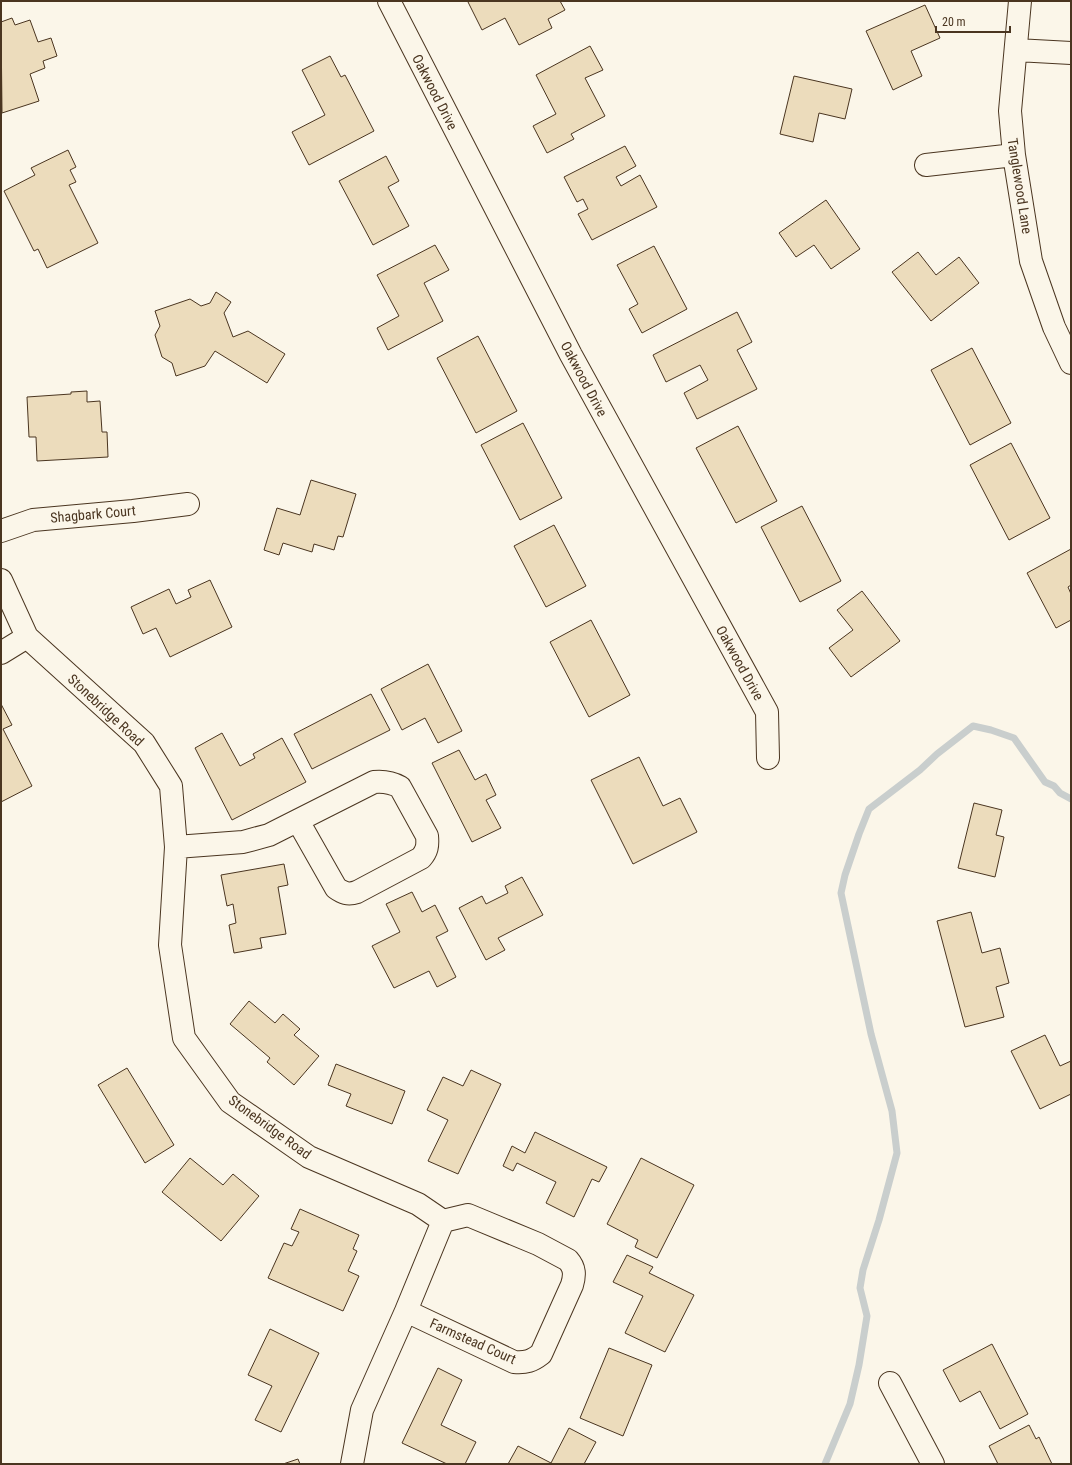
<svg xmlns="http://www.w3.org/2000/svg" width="1072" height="1465" viewBox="0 0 1072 1465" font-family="'Roboto Condensed',sans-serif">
	<rect width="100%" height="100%" fill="#fbf6e9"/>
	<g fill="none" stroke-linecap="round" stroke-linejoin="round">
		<path stroke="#c9cecd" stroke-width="7" d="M825 1464 850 1404 859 1365 867 1316 860 1288 863 1270 879 1220 897 1153 892 1111 871 1034 841 893 845 875 859 834 869 809 920 770 937 754 973 726 991 730 1014 738 1045 782 1054 786 1060 793 1071 799"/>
	</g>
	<path fill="#ecdcbc" stroke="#4a3520" d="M470 1H560L565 10 548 19 552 28 519 45 505 18 482 30 468 2Z
		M925 5 940 38 911 51 922 76 893 90 866 31Z
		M12 18 15 25 30 20 38 42 51 38 57 56 43 61 45 68 30 74 39 101 2 113 1 22Z
		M590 46 603 70 585 78 605 116 571 134 574 139 547 153 533 126 556 114 536 75Z
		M330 56 341 77 345 75 374 131 309 165 292 132 325 115 302 70Z
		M794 76 852 89 845 119 819 113 813 142 780 134Z
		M625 146 636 166 616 177 621 186 640 175 657 207 592 240 578 214 588 209 583 199 577 202 564 177Z
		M68 150 76 167 70 170 76 182 69 185 98 243 47 268 38 249 34 251 4 191 35 175 31 168Z
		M386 156 399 181 388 187 409 226 373 245 339 181Z
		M826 200 860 249 831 269 814 245 796 257 779 233Z
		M435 245 449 270 424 283 443 321 388 350 377 328 399 316 377 275Z
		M654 246 687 309 642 333 629 309 638 304 617 265Z
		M918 252 936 275 959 257 979 283 931 321 892 272Z
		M216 292 231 302 224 313 233 337 248 331 285 354 267 383 215 351 205 366 176 376 172 363 162 357 155 335 160 326 155 311 190 299 201 306 210 303Z
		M737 312 752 342 737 350 757 389 697 419 684 393 708 380 700 365 666 382 653 355Z
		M478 336 517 411 476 433 437 358Z
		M972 348 1011 423 970 445 931 370Z
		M87 391V402L100 401 102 432H107L108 457 37 461 36 437H29L27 397 71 394V392Z
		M523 423 562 498 520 520 481 445Z
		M738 426 777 501 736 523 696 448Z
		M1011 443 1050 518 1009 540 970 465Z
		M311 480 356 494 343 537 338 536 334 550 314 544 312 552 283 543 279 555 264 550 277 508 300 515Z
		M802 506 841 581 800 602 761 527Z
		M554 525 586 586 546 607 514 546Z
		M1071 549V585L1068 587 1071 594V620L1056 628 1027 573Z
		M210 580 232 627 170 657 156 628 143 634 131 607 169 589 176 604 191 597 188 590Z
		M862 591 900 641 851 677 829 648 853 630 837 610Z
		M591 620 630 695 589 717 550 642Z
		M428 664 462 731 438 743 425 718 402 730 381 689Z
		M371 694 390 730 312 769 294 734Z
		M1 704 12 725 3 729 32 786 1 802Z
		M222 733 240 766 255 758 253 754 282 738 306 782 232 820 195 748Z
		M459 750 475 780 486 774 496 795 486 800 501 828 472 842 432 763Z
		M639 757 663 806 680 798 697 832 633 864 591 780Z
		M974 803 1002 810 996 835 1004 837 995 877 958 868Z
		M284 864 288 885 278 887 286 934 260 938 262 948 234 953 229 925 236 923 233 904 227 906 221 875Z
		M522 877 543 915 498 938 505 950 486 960 459 908 482 896 486 904 508 893 505 886Z
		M412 892 422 912 435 905 448 931 436 937 456 977 437 987 429 971 394 988 372 946 400 932 386 904Z
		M971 912 982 953 1000 948 1009 983 996 987 1004 1017 965 1027 937 921Z
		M249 1001 275 1023 283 1014 300 1029 294 1035 319 1056 294 1085 267 1062 270 1058 230 1024Z
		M1045 1035 1060 1066 1071 1061V1094L1040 1109 1011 1051Z
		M336 1064 405 1091 392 1124 346 1106 351 1094 328 1085Z
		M127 1068 174 1145 145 1163 98 1085Z
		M471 1070 501 1084 458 1174 428 1161 448 1120 427 1110 443 1077 463 1086Z
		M535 1132 607 1167 599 1182 592 1179 574 1217 546 1203 556 1182 517 1163 513 1171 503 1166 512 1146 525 1153Z
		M190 1158 223 1185 233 1174 259 1196 221 1241 162 1192Z
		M641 1158 694 1185 657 1258 635 1247 638 1240 607 1224Z
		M300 1209 359 1235 353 1249 357 1251 348 1271 359 1276 343 1311 268 1278 284 1243 292 1246 299 1232 291 1229Z
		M627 1255 653 1267 649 1273 694 1295 665 1352 625 1333 643 1296 613 1282Z
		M270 1329 319 1353 281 1432 255 1420 272 1386 248 1375Z
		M992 1344 1028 1414 1000 1429 980 1391 960 1402 943 1370Z
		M609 1348 652 1365 623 1436 580 1418Z
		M438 1368 462 1380 441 1425 476 1442 465 1464H447L402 1443Z
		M1029 1425 1036 1439 1039 1437 1052 1464H998L989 1446Z
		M569 1428 596 1442 584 1464H508L518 1446 551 1463Z
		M298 1459 300 1464H283Z"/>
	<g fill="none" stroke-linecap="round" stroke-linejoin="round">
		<g stroke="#4a3520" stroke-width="24">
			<path id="minor" d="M389 1 571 355 767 712 768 758
				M1020 1 1010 111 1014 155 1031 261 1054 327 1071 363
				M1016 50 1071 53
				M926 165 1014 155
				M1 531 33 520 133 511 188 504
				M1 580 27 637 144 743 171 786 176 847 170 945 184 1038 230 1102 309 1157 418 1204 443 1221
				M1 653 27 637
				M176 847 243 842 269 835 374 782C384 781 391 782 400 787L427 836C428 846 427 851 421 858L357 892C348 895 343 893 336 888L298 821
				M406 1311 514 1362C526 1363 532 1361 541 1354L572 1285C575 1275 575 1268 568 1260L538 1244 468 1215 443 1221
				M890 1383 933 1464
				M352 1464 362 1410 406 1311 443 1221"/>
		</g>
		<use href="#minor" stroke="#fbf6e9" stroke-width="22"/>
	</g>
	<g text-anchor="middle" stroke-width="3" stroke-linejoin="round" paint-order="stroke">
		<g font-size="14" fill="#4a3520" stroke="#fbf6e9">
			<text transform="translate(435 92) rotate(63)" y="5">Oakwood Drive</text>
			<text transform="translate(1020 186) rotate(81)" y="5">Tanglewood Lane</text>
			<text transform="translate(584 379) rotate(62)" y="5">Oakwood Drive</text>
			<text transform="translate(93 514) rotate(-5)" y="5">Shagbark Court</text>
			<text transform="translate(740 663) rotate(61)" y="5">Oakwood Drive</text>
			<text transform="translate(106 710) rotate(43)" y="5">Stonebridge Road</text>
			<text transform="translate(270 1127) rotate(36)" y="5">Stonebridge Road</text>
			<text transform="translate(473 1341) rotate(24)" y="5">Farmstead Court</text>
		</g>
	</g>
	<rect width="1072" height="1465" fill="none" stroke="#4a3520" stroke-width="4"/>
	<path d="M936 26v6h74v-6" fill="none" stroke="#4a3520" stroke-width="2"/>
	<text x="942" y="26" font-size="12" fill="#4a3520" stroke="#fbf6e9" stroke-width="3" paint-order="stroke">20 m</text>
</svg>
